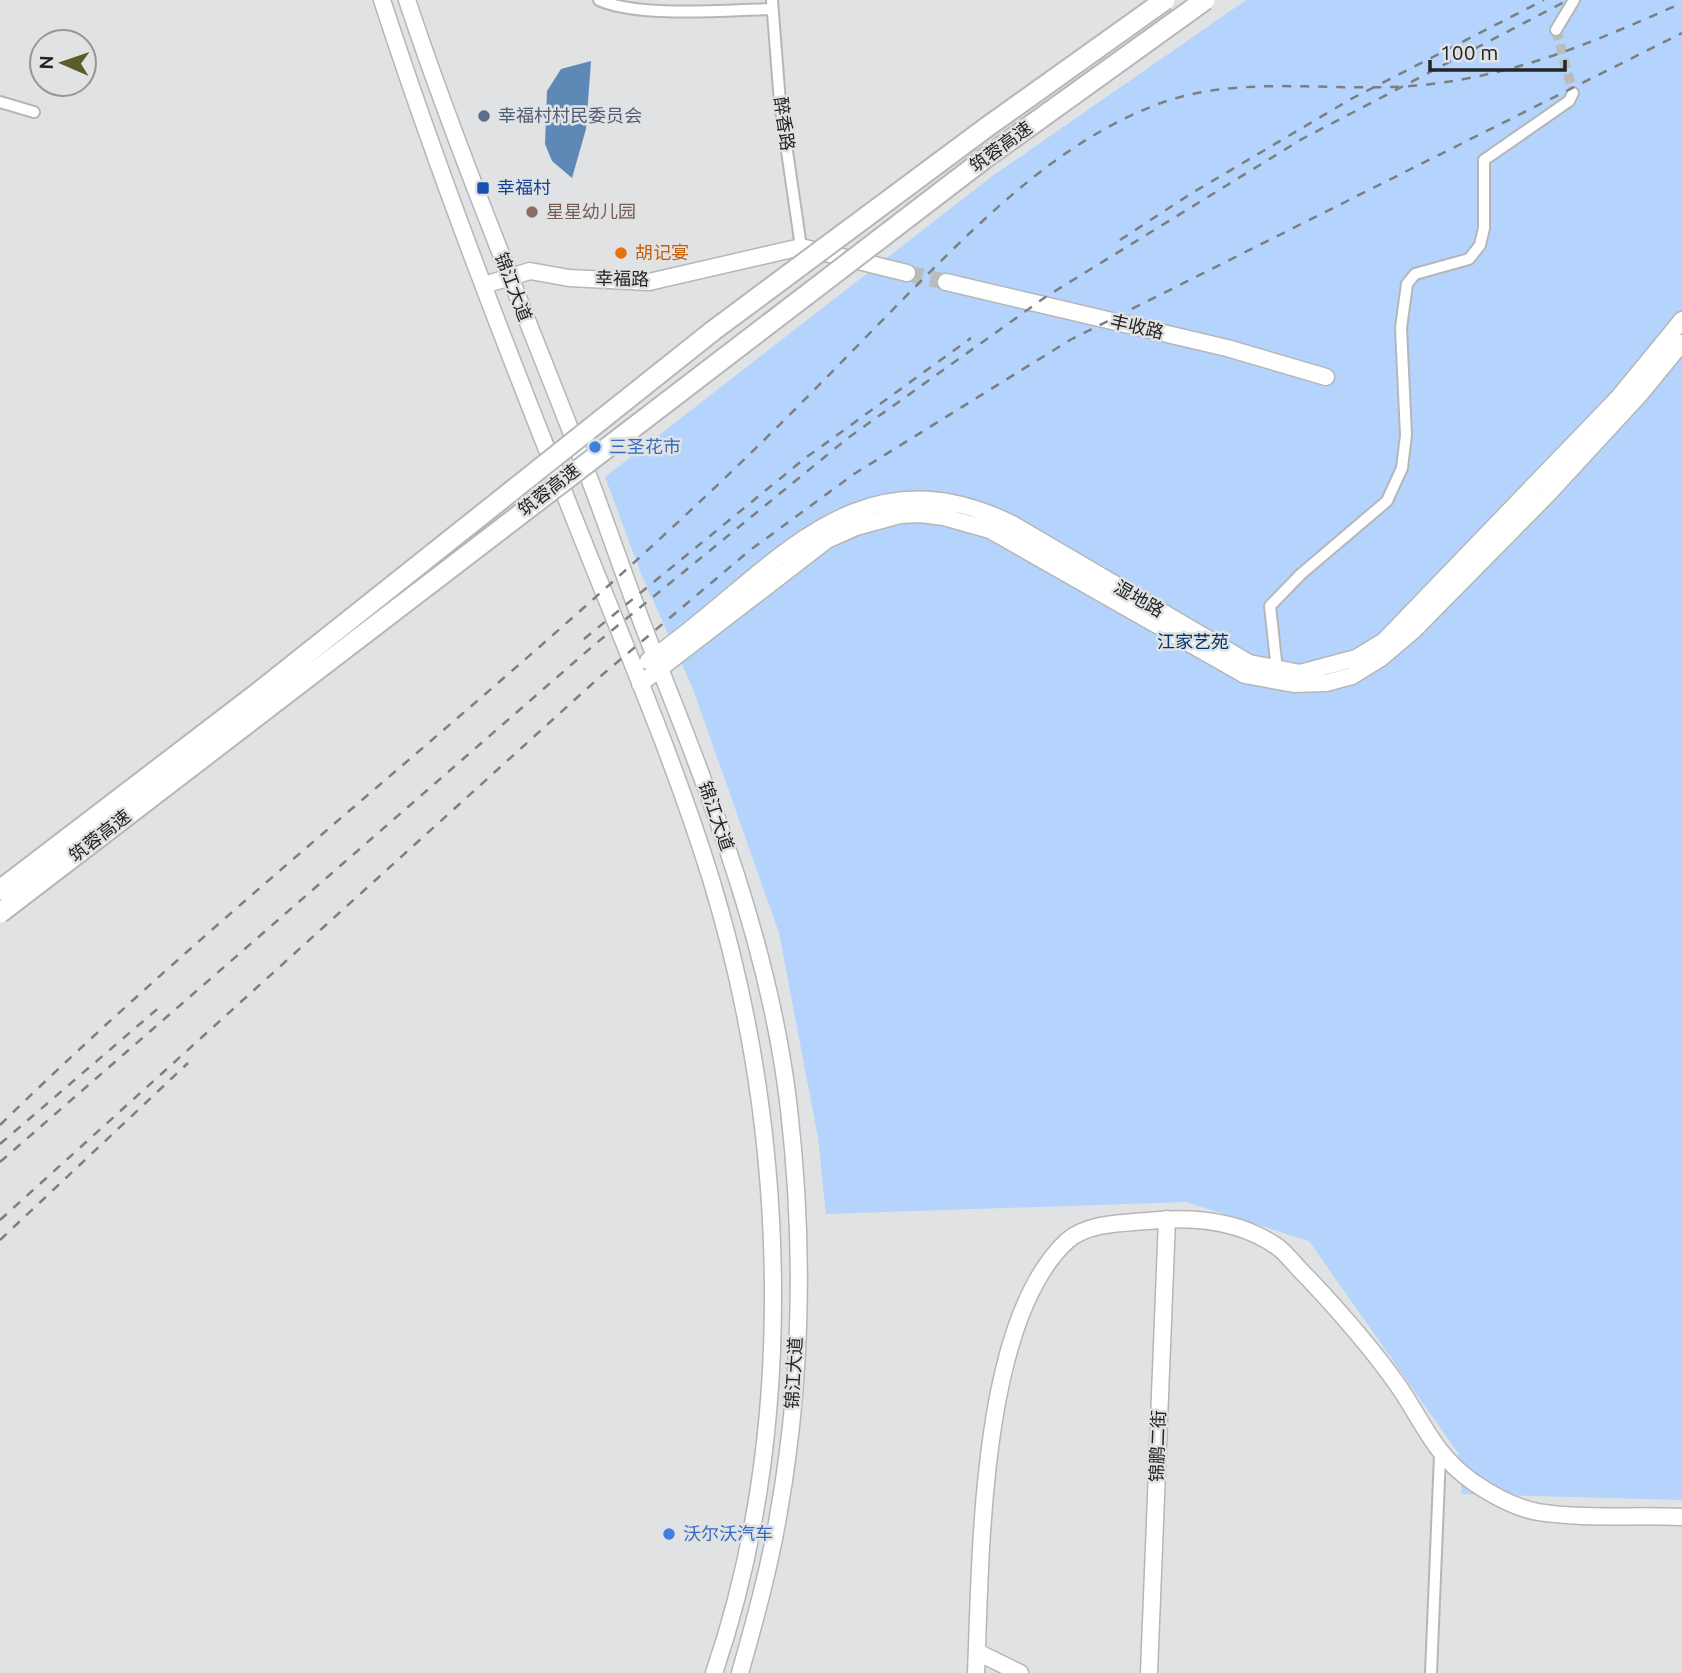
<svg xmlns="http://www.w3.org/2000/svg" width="1682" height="1673" viewBox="0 0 1682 1673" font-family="Ubuntu,'Noto Sans SC',sans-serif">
	<rect width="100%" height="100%" fill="#e1e2e4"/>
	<path fill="#b4d4fd" d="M1246 0H1682V1500L1462 1494 1458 1453 1309 1241 1186 1202 826 1214 818 1138 779 933 693 689 642 576 605 477 991 177Z"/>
	<path fill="#5e89b6" d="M591 61 586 129 572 178 552 161 545 144 547 91 561 69Z"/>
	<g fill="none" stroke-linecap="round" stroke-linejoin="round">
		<path stroke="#bbbcbe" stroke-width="10" stroke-dasharray="10 5" stroke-linecap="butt" d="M1556 30 1573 93"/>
		<path stroke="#bbbcbe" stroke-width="16" stroke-dasharray="16 8" stroke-linecap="butt" d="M907 273 946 282"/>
		<g stroke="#b5b6b8" stroke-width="14">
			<path id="street" d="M599 0C639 18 726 10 772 9
				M772 0 780 103 801 247
				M1556 30 1574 0
				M0 102 34 112
				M1277 670 1270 606 1301 574 1387 501 1402 468 1406 435 1401 328 1407 284 1415 274 1469 259 1480 245 1484 228V160L1569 101 1573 93
				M1431 1673 1440 1455"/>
		</g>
		<g stroke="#b5b6b8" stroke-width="19">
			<path id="secondary" d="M382 0C439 175 506 347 574 518 621 637 673 756 711 879 787 1128 799 1425 714 1673
				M407 0C461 161 527 317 588 475 611 535 631 597 655 656 713 802 771 951 789 1109 804 1241 802 1380 779 1511 770 1566 755 1620 740 1673
				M946 282 1227 348 1326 377
				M484 285 530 271 569 278 649 282 801 247 907 273
				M648 661C767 581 851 443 1012 524L1249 663 1300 673 1356 658 1384 641 1618 398 1682 320
				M640 684 827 540 856 527 900 515 920 514 944 517 990 530 1245 675 1294 684 1326 683 1352 676 1381 658 1413 631 1547 495 1641 393 1682 343
				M977 1652 1020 1673
				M976 1673C981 1558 979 1323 1067 1241 1087 1223 1122 1223 1147 1221 1192 1216 1241 1220 1279 1248 1289 1256 1298 1269 1308 1278 1340 1312 1370 1346 1397 1384 1423 1421 1433 1454 1473 1482 1492 1495 1516 1508 1538 1512 1581 1519 1637 1515 1682 1517
				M1149 1673 1167 1219"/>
		</g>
		<use href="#street" stroke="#fff" stroke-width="10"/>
		<use href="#secondary" stroke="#fff" stroke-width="16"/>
		<path stroke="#7d7e7f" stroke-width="2.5" stroke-dasharray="9 9" stroke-linecap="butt" d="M1120 240 1192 193 1351 99 1544 0
			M584 639 804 459 971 338
			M0 1125C233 897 493 700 728 475 791 415 852 351 913 289 984 218 1057 144 1153 106 1238 72 1335 94 1423 85 1522 74 1593 42 1682 3
			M0 1144 162 1005
			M0 1162 594 645 848 438 1047 296 1302 139 1568 0
			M0 1220 602 675 749 551 854 474 1070 340 1682 33
			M0 1240 188 1063"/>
		<g stroke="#b5b6b8" stroke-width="23" stroke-linecap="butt">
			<path id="highway-bridge" d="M0 890 259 692 714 330 987 127 1165 0
				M0 913 984 159 1205 0"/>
		</g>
		<use href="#highway-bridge" stroke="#fff" stroke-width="19"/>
	</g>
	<circle fill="#5c6f8a" stroke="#e1e2e4" stroke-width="2.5" cx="484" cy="116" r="7"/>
	<rect fill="#1a4fb4" stroke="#e1e2e4" stroke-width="2.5" x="476" y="181" width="14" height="14" rx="3.5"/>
	<circle fill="#8d6e63" stroke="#e1e2e4" stroke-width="2.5" cx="532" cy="212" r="7"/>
	<circle fill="#e8710a" stroke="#e1e2e4" stroke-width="2.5" cx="621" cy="253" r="7"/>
	<g fill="#3f7fe0" stroke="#e1e2e4" stroke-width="2.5">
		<circle cx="595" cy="447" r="7"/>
		<circle cx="669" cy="1534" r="7"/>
	</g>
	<g text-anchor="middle" stroke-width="5" stroke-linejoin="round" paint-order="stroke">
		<g font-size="18" fill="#4e5e75" stroke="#e1e2e4" text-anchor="start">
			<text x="498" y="122">幸福村村民委员会</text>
		</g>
		<g font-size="18" fill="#232424" stroke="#e1e2e4">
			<text transform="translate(784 124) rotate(82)" y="6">醉香路</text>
			<text transform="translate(1001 147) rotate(-36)" y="6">筑蓉高速</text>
			<text transform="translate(622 279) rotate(1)" y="6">幸福路</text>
			<text transform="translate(513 287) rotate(69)" y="6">锦江大道</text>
			<text transform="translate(1137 327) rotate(13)" y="6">丰收路</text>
			<text transform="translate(549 490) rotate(-38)" y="6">筑蓉高速</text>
			<text transform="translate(1139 599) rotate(30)" y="6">湿地路</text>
			<text transform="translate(716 816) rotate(71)" y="6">锦江大道</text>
			<text transform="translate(100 836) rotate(-38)" y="6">筑蓉高速</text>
			<text transform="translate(794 1373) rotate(-87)" y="6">锦江大道</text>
			<text transform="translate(1158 1446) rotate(-88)" y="6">锦鹏二街</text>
		</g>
		<g font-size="18" fill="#164399" stroke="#e1e2e4" text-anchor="start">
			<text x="497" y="194">幸福村</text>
		</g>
		<g font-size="18" fill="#785e54" stroke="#e1e2e4" text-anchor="start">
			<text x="546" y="218">星星幼儿园</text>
		</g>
		<g font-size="18" fill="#c56008" stroke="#e1e2e4" text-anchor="start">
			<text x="635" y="259">胡记宴</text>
		</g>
		<g font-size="18" fill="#366cbe" stroke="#e1e2e4" text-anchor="start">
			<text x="609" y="453">三圣花市</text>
			<text x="683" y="1540">沃尔沃汽车</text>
		</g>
		<g font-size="18" fill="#00346e" stroke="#e1e2e4">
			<text x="1193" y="648">江家艺苑</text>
		</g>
	</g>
	<g transform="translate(63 63) rotate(272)"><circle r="33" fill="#e1e2e4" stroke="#959697" stroke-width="2"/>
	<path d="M0-5L12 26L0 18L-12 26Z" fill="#5d5c28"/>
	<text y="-10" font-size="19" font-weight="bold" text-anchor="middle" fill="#232424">N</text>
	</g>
	<path d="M1430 60v10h135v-10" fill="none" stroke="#232424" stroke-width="3.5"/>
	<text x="1440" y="60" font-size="21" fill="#232424" stroke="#e1e2e4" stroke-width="5" paint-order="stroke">100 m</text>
</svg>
